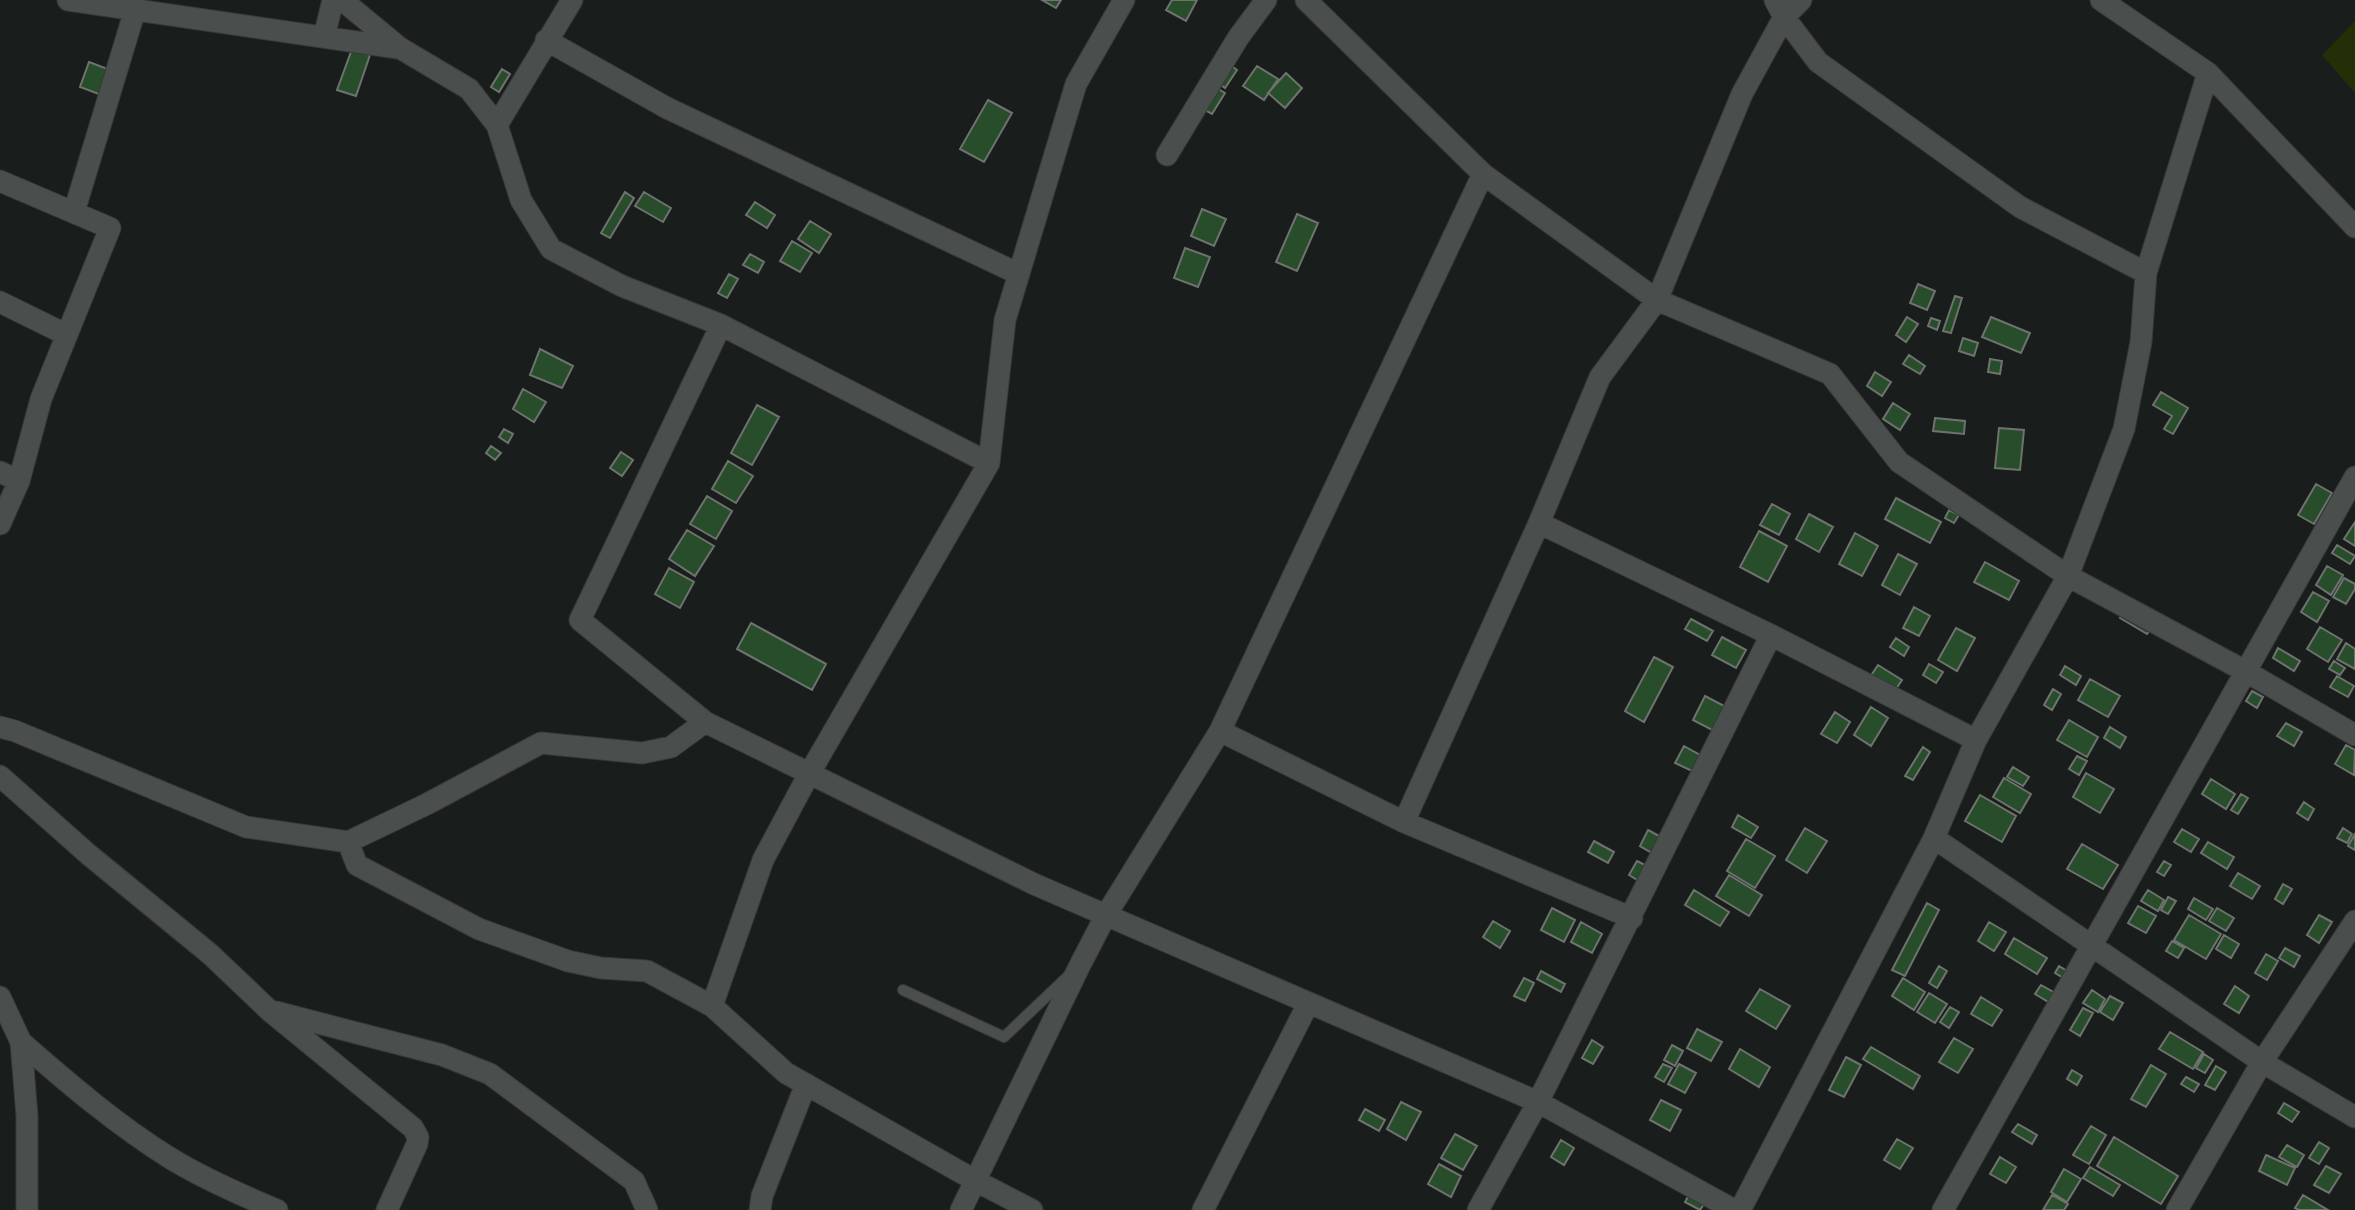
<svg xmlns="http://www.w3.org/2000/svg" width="2355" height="1210" viewBox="0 0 2355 1210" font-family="Manrope,sans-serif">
	<rect width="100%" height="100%" fill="#191d1b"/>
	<path fill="#242f08" d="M2355 21V93L2322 55Z"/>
	<path fill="#284d2b" stroke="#6f726f" stroke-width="2" d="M1042 0H1061L1056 8Z
		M1172 0H1197L1186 21 1166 10Z
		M352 49 370 55 356 96 337 90Z
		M89 62 113 71 104 96 80 87Z
		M1226 62 1237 70 1225 88 1214 80Z
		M1257 66 1278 79 1264 100 1243 86Z
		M502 69 510 74 499 92 491 87Z
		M1286 73 1302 88 1285 108 1268 93Z
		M1215 87 1225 93 1212 114 1201 108Z
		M988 100 1012 113 984 162 960 149Z
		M625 192 634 198 610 238 601 233Z
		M644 192 671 208 663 222 635 206Z
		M755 202 775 215 767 228 746 215Z
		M1202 209 1226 219 1214 246 1191 236Z
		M1297 214 1318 223 1297 271 1276 262Z
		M810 221 831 234 819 253 798 239Z
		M792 241 812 253 800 272 780 261Z
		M1185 248 1210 257 1198 287 1174 278Z
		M750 254 764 262 758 273 743 265Z
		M729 274 738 279 727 298 718 293Z
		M1918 284 1935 291 1927 310 1910 303Z
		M1955 296 1962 298 1951 333 1943 331Z
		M1907 317 1918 324 1906 342 1896 335Z
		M1991 317 2030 333 2021 353 1982 337Z
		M1931 318 1940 321 1937 330 1928 326Z
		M1963 338 1978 343 1974 356 1959 351Z
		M540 349 573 366 562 388 530 375Z
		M1909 355 1925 366 1920 374 1903 364Z
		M1990 359 2002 361 2000 374 1988 372Z
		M1875 372 1891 382 1882 396 1867 386Z
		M523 389 546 402 534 422 513 409Z
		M2161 392 2188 408 2173 434 2164 429 2172 416 2153 405Z
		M1893 403 1910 414 1900 430 1883 419Z
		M757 405 779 417 752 465 731 453Z
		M1935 418 1965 421 1964 434 1933 431Z
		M1999 428 2024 430 2020 470 1995 468Z
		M504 429 513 434 508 443 499 437Z
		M491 446 501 453 495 460 486 453Z
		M621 452 633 460 622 476 610 468Z
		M728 461 753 476 736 503 712 489Z
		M2316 484 2332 493 2314 524 2298 515Z
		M707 496 732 511 716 539 690 524Z
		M1896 498 1941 522 1930 543 1885 519Z
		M1772 504 1790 514 1779 535 1760 525Z
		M1949 510 1959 515 1954 523 1945 518Z
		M1809 514 1833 527 1819 552 1796 539Z
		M2355 522V546L2344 539Z
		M687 530 714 546 695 576 669 559Z
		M1759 531 1787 546 1768 582 1740 567Z
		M1855 533 1878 546 1862 576 1839 564Z
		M2337 545 2355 556 2350 564 2332 553Z
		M1898 554 1917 564 1900 595 1882 585Z
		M1985 562 2019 581 2009 600 1974 582Z
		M2327 566 2343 575 2331 595 2316 585Z
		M669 568 694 582 680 608 655 594Z
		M2344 578 2355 584V589L2346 604 2333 597Z
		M2313 592 2329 601 2317 622 2301 612Z
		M1914 607 1930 616 1919 636 1903 628Z
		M2125 610 2152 626 2147 634 2120 618Z
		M1691 619 1713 631 1707 641 1685 629Z
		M751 623 826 664 812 690 737 649Z
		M2320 627 2342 640 2328 662 2307 649Z
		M1956 628 1975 638 1957 671 1938 660Z
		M1722 637 1746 650 1736 668 1712 655Z
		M1896 638 1909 647 1904 656 1890 647Z
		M2346 643 2355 649V669L2337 659Z
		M2278 648 2300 661 2294 671 2273 658Z
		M1654 657 1673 667 1644 722 1625 711Z
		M2334 661 2345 668 2340 675 2329 669Z
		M1929 664 1943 672 1936 683 1923 675Z
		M1878 665 1902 680 1894 692 1870 677Z
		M2065 666 2081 676 2076 685 2060 675Z
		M2337 676 2354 686 2348 697 2330 687Z
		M2090 679 2120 696 2108 717 2078 700Z
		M2053 689 2061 694 2052 710 2044 705Z
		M2252 691 2263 697 2257 708 2246 701Z
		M1705 696 1726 707 1714 731 1693 720Z
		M1871 707 1888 718 1871 746 1854 735Z
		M1835 712 1850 722 1837 743 1821 734Z
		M2069 720 2098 737 2087 757 2057 740Z
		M2286 723 2302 732 2294 746 2277 736Z
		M2110 727 2126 737 2120 748 2104 738Z
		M2346 745 2355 750 2354 775 2335 764Z
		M1684 746 1700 755 1692 771 1675 763Z
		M1923 747 1930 752 1913 780 1905 776Z
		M2077 756 2087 761 2079 775 2069 769Z
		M2013 767 2029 777 2023 786 2007 777Z
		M2086 773 2114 789 2100 813 2073 797Z
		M2004 778 2031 794 2020 813 1993 797Z
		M2211 779 2235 794 2226 809 2202 794Z
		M2241 794 2248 798 2238 814 2231 810Z
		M1980 795 2016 816 2002 842 1965 821Z
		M2304 802 2314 809 2308 820 2297 813Z
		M1738 815 1758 827 1751 838 1732 827Z
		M1805 828 1827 841 1807 873 1786 860Z
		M2343 828 2352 834 2347 843 2337 838Z
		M2182 829 2199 839 2191 852 2174 842Z
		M1648 830 1661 837 1652 853 1640 846Z
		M2355 834V850L2348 846Z
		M1746 839 1775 856 1755 888 1727 871Z
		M1594 841 1614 852 1608 863 1588 852Z
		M2208 842 2234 857 2227 869 2201 853Z
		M2082 844 2118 865 2103 889 2067 869Z
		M1637 861 1647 866 1639 881 1629 875Z
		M2164 861 2171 865 2164 876 2157 872Z
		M2238 873 2260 886 2252 899 2230 886Z
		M1729 875 1762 895 1749 916 1716 896Z
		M2283 884 2292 889 2283 904 2275 899Z
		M1694 890 1729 912 1720 926 1685 905Z
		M2148 890 2164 900 2158 911 2141 901Z
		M2168 897 2176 901 2168 914 2161 910Z
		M2194 898 2213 909 2206 920 2188 909Z
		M1927 903 1939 910 1905 976 1892 970Z
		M2138 906 2156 916 2146 933 2128 923Z
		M1552 908 1575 920 1564 942 1541 930Z
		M2217 908 2234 918 2226 931 2209 921Z
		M2189 915 2221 934 2206 959 2174 940Z
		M2319 915 2332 922 2319 943 2307 935Z
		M1493 921 1510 931 1500 948 1483 937Z
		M1581 922 1602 934 1592 953 1571 942Z
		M1989 922 2006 932 1994 951 1978 941Z
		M2224 935 2239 944 2231 958 2216 949Z
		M2014 938 2047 958 2037 974 2005 954Z
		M2172 941 2184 948 2178 958 2166 951Z
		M2285 948 2300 956 2294 967 2279 958Z
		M2266 954 2278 961 2267 980 2255 973Z
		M1939 966 1947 971 1937 988 1929 983Z
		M2059 966 2069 972 2065 979 2055 973Z
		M1541 971 1565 984 1561 992 1537 979Z
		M1524 978 1534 983 1525 1001 1514 996Z
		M1903 978 1925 992 1914 1010 1892 996Z
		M2041 985 2055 993 2050 1003 2035 994Z
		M2235 986 2249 996 2239 1013 2224 1004Z
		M1760 989 1790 1006 1776 1029 1746 1011Z
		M2092 990 2105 999 2098 1012 2083 1003Z
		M1929 993 1947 1004 1935 1023 1917 1012Z
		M2110 996 2123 1003 2113 1020 2100 1012Z
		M1981 997 2002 1010 1992 1026 1971 1014Z
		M1950 1007 1959 1012 1949 1028 1940 1022Z
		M2083 1008 2093 1013 2080 1036 2070 1030Z
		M1697 1029 1722 1042 1711 1061 1687 1048Z
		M2170 1032 2203 1052 2193 1069 2159 1049Z
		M1954 1038 1973 1049 1958 1073 1939 1062Z
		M1592 1040 1603 1047 1593 1064 1582 1058Z
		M1672 1045 1683 1051 1675 1066 1664 1060Z
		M1871 1047 1920 1076 1913 1089 1863 1059Z
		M1740 1049 1770 1067 1759 1087 1729 1069Z
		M2204 1054 2213 1060 2205 1073 2196 1068Z
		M1846 1057 1861 1065 1844 1097 1829 1090Z
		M1663 1064 1672 1068 1664 1082 1655 1077Z
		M1679 1064 1696 1073 1685 1093 1668 1084Z
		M2151 1065 2166 1074 2146 1107 2131 1099Z
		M2216 1066 2226 1072 2215 1090 2205 1085Z
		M2072 1070 2082 1076 2077 1085 2067 1079Z
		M2186 1077 2199 1084 2194 1092 2181 1084Z
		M1661 1100 1681 1110 1670 1131 1650 1120Z
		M1401 1102 1421 1112 1406 1140 1387 1129Z
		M2284 1103 2299 1112 2292 1122 2278 1113Z
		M1365 1109 1385 1120 1379 1131 1359 1120Z
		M2018 1124 2037 1135 2032 1144 2012 1132Z
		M2091 1126 2106 1135 2089 1164 2073 1155Z
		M1455 1134 1477 1146 1463 1170 1441 1158Z
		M2114 1137 2178 1176 2161 1204 2097 1166Z
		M1897 1139 1913 1148 1900 1169 1884 1160Z
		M1561 1140 1574 1148 1564 1165 1551 1157Z
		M2319 1142 2329 1148 2319 1164 2309 1158Z
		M2287 1145 2304 1155 2297 1167 2279 1157Z
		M2266 1155 2295 1168 2287 1185 2259 1171Z
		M2000 1157 2016 1167 2006 1183 1990 1174Z
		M1439 1164 1461 1176 1451 1197 1428 1184Z
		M2326 1166 2341 1174 2329 1193 2314 1185Z
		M2090 1167 2120 1185 2113 1196 2083 1178Z
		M2064 1169 2081 1179 2067 1202 2051 1192Z
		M1689 1195 1704 1204 1700 1210 1685 1202Z
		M2052 1195 2068 1204 2064 1210H2043Z
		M2303 1195 2328 1210H2299L2295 1208Z"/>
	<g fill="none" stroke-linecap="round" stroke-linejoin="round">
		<g stroke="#373938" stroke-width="12">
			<path id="lane" d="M903 990 1004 1037 1067 977"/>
		</g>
		<g stroke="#373938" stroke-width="23">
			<path id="street" d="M68 0 398 48
				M342 0 400 48 469 89 497 125 521 200 551 249 622 286 721 325
				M1124 0 1076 84 1005 320 989 463 721 325 580 620 705 722 1034 884 1538 1102 1734 1210
				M1306 0 1483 174 1657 300 1830 374 1899 462 2068 576 2245 671 2355 735
				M1775 0 1784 17 1818 62 2020 207 2146 273
				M2101 0 2208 73 2355 227
				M324 37 333 0
				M546 40 667 108 1019 274
				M497 125 572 0
				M1167 155 1238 38 1266 0
				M0 181 110 228 41 399 19 481 0 524
				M74 212 135 10
				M0 302 67 335
				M0 472 19 481
				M1539 523 1771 635 1976 740
				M0 727 15 731 246 827 348 842 427 804 541 743 642 753 671 747 705 722
				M1220 731 1404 822 1632 918
				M0 776 88 854 210 954 270 1011 413 1128 418 1137 417 1144 387 1210
				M1404 822 1539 523 1600 377 1657 300 1742 94 1784 17 1801 0
				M1934 838 2262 1062 2355 1117
				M348 842 357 865 479 929 568 961 601 968 647 971 712 1006 786 1073 976 1181 1032 1210
				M0 997 21 1042 27 1116V1210
				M712 1006 763 860 809 774 989 463
				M276 1012 442 1055 490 1074 634 1181 647 1210
				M21 1042C69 1084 117 1125 170 1158 204 1179 241 1195 277 1210
				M760 1210 762 1196 806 1084
				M961 1210 1080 965 1106 915 1220 731 1483 174
				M1203 1210 1308 1004
				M1478 1210 1538 1102 1771 635
				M1740 1210 1934 838 1976 740 2068 576 2124 429 2141 342 2146 273 2208 73
				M1943 1210C2082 966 2216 720 2355 477
				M2177 1210 2262 1062 2355 921"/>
		</g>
		<use href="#lane" stroke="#4a4e4c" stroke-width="10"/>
		<use href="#street" stroke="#4a4e4c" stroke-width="21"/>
	</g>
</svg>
